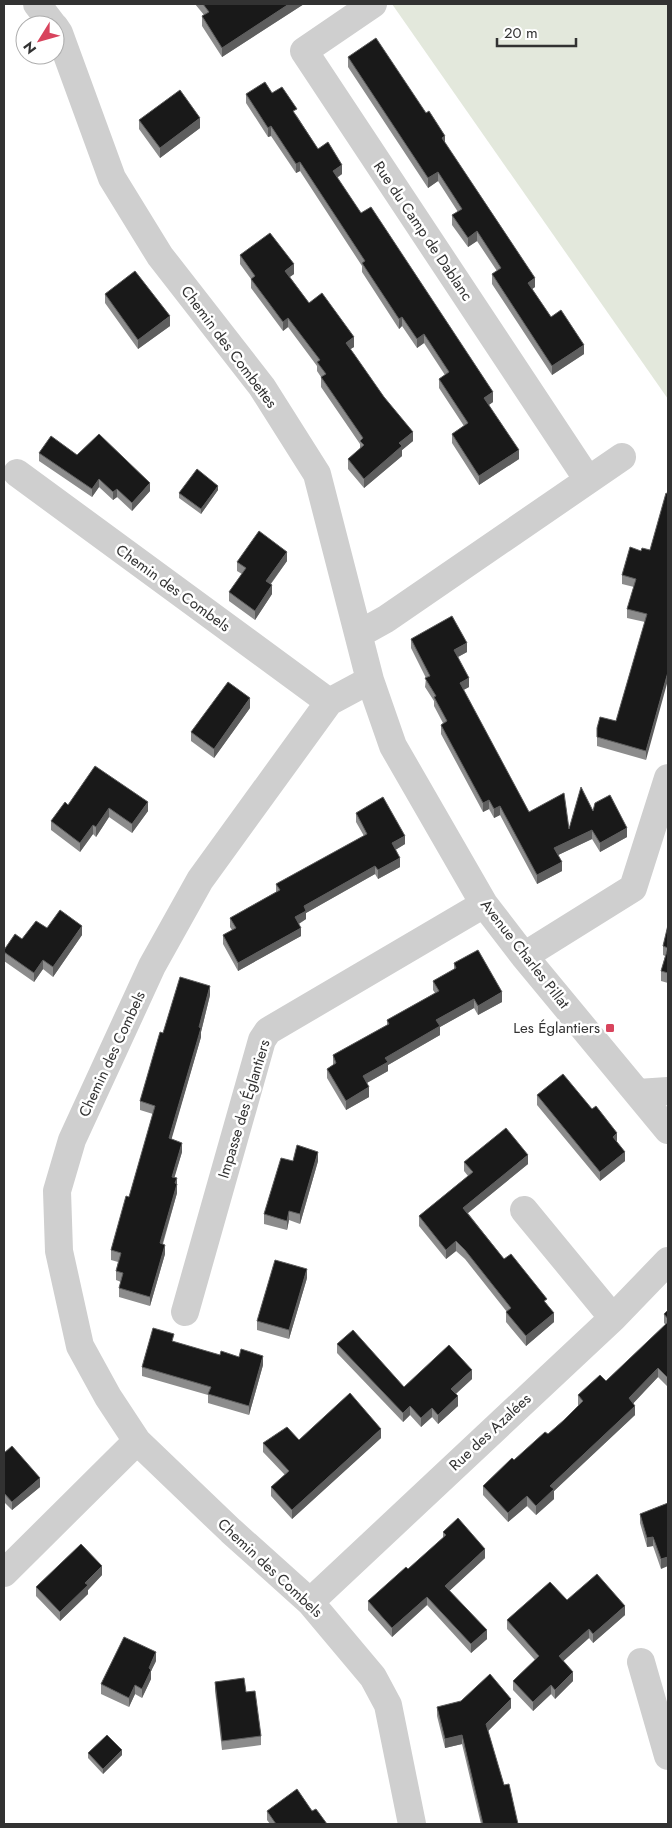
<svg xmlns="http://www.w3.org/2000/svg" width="672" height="1828" viewBox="0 0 672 1828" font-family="Jost,sans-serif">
	<rect width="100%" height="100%" fill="#fff"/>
	<path fill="#e3e8dc" d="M392 4H668V399Z"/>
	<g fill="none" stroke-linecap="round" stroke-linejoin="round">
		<path stroke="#cfcfcf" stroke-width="28" d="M37 4 53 25
			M373 4 304 51 588 480
			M55 27 59 33 112 178 160 256 262 387 317 474 370 680 393 746 484 904 524 956 668 1130
			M17 473 329 702
			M359 634 386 619 622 457
			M370 680 329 702 200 880 152 966 72 1140 57 1191 59 1251 80 1346 108 1397 137 1441 231 1531 310 1602 373 1677 388 1705 412 1824
			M524 956 633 888 668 778
			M638 1093 668 1091
			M524 1210 613 1318
			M185 1312 262 1040 268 1031 484 904
			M4 1573 137 1441
			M310 1602 613 1318 668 1261
			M641 1662 668 1756"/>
	</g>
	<path fill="#8c8c8c" d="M195 4H304L222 57 202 26V16L204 15Z
		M348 57 445 143 535 287 532 289 551 317 584 354 552 375 492 284V274L497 271 477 241 468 247 452 225V215L458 212 438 181 428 188 348 67Z
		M272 93 297 116 318 149 342 174 337 178 361 213 493 402 489 405 519 459 479 485 452 443V434L464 426 439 388V379L445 375 424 343 417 348 402 326 399 329 362 272V266L300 171 296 173 271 136 268 137 246 103V94Z
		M139 120 200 128 160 158 139 129Z
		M240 255 294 274 290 277 309 303 354 347 350 349 413 441 402 450V456L364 488 348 469V459L360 449V444L321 387V377L317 371V366L288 327 283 331 251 288V279L240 264Z
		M105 294 170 326 138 349 105 303Z
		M39 453 77 455 150 491 132 511 117 497 113 500 99 487 92 497 39 461Z
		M218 490 201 514 179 498V493Z
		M650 550 646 760 597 746V728L616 721 645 622 627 618V609L634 587 622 584V575L641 551Z
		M287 561 271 584 272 594 255 620 229 601V592L242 574 237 571V562Z
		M411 639 467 652 458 657 469 687 463 690 529 812 569 829 593 811 627 837 600 852 592 839 558 855 562 871 537 884 500 815 494 818 489 809 483 812 441 734V725L443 723 434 706V701L425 687 426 678 411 648Z
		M250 708 214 758 191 741V732Z
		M68 805 148 811 132 833 109 817 96 837 93 834 80 852 51 830V821Z
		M356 813 405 844 395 850 400 867 378 879 375 874 306 913V919L299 924 301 936 238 971 223 944V935L232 930 230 927V918L276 892V884L364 836 356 822Z
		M668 925V983L661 981V971L665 956 663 955V946Z
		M47 928 82 935 53 977 43 969 34 982 4 961V950L22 939Z
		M454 963 502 1002 478 1015 474 1008 440 1027V1035L388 1065V1071L367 1083 369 1097 346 1110 327 1078V1069L333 1065V1055L387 1025V1020L435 993 433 990V981L454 970Z
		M210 995 201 1032V1037L171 1139 182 1152 174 1177 177 1178V1193L163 1244 165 1254 150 1306 119 1297V1288L121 1282 116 1280V1271L118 1262 111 1260V1250L129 1197 153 1114 140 1110V1101L163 1033Z
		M537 1095 592 1109 617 1142 625 1161 600 1181 537 1105Z
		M293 1161H318L300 1224 289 1220 287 1230 264 1224V1214Z
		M464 1162 528 1164 468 1213 504 1259 547 1304 554 1322 526 1346 506 1322V1312H507L465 1259 456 1251 446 1259 419 1226V1216L468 1176 464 1171Z
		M307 1278 289 1339 257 1330V1321Z
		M668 1310V1385L667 1386 658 1377 633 1403 635 1415 554 1491V1499L536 1515 527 1506 508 1522 483 1495V1486L548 1434 579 1406 578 1405V1395L606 1381 666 1325 664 1323V1314Z
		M174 1342 220 1355 263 1365 249 1415 208 1403V1395L142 1376V1367Z
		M337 1344 404 1387 472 1379 456 1394 458 1406 438 1424 432 1417 421 1427 410 1415 403 1422 337 1353Z
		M381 1438 292 1519 271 1496V1487L285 1475 263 1452V1443L299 1440Z
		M4 1453 40 1487 12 1510 4 1502Z
		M668 1503 661 1569 653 1546 647 1547 640 1523V1514Z
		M443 1532 485 1558 449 1591 487 1639 471 1653 427 1605 392 1637 368 1610V1601L408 1569 443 1538Z
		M102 1575 88 1590V1594L60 1621 36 1596V1587Z
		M625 1615 593 1643 589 1638 563 1661 573 1681 555 1699 551 1694 533 1711 513 1690V1681L535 1660 507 1629V1620Z
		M156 1661 151 1671V1679L142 1698 135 1694 129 1707 101 1694V1684Z
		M215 1682 246 1692 261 1736V1745L222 1750 215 1691Z
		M437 1707 511 1708 488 1731 504 1785 518 1824H481L462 1744 445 1748 437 1716Z
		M88 1753 122 1755 103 1774 88 1758Z
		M267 1811H312L327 1824H270L267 1820Z"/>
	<path fill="#5e5e5e" d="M289 4H304L222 57V48Z
		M200 118V128L160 158V148Z
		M271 126V136L268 137V128Z
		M445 136V145L442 138Z
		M300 162V171L296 173V164Z
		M342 165V174L333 180V171Z
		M438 172V181L428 188V178Z
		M477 231V241L468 247V238Z
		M294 264V274L285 280V271Z
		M535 278V287L528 292V283Z
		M170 316V326L138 349V340Z
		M402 317V326L399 329V319Z
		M288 318V327L283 331V322Z
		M424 334V343L417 348V339Z
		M354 337V347L346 352V343Z
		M584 345V354L552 375V366Z
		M493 392V402L484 408V398Z
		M413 432V441L402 450V456L364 488V479L399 443Z
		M519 450V459L479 485V476Z
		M99 479V487L92 497V489Z
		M150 483V491L132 511V503Z
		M218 486V490L201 514V509Z
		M117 489V497L113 500V492Z
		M287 552V561L266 590V581Z
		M272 585V594L255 620V611Z
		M467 643V652L454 659V650Z
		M668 672V680L646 760V751Z
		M469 678V687L460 692V683Z
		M250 698V708L214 758V749Z
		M489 800V809L483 812V803Z
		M148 802V811L132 833V824Z
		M500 806V815L494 818V809Z
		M109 808V817L96 837V827Z
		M93 825V834L80 852V843Z
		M627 828V837L600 852V843Z
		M592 830V839L554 857V848Z
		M405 836V844L392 852V843Z
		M400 858V867L378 879V870Z
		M562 862V871L537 884V875Z
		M375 866V874L306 913V919L295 926V917L304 906Z
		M82 926V935L53 977V967Z
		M301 928V936L238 971V963Z
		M43 960V969L34 982V973Z
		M210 986V995L201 1032V1037L169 1148V1138Z
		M502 992V1002L478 1015V1006Z
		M474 999V1008L440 1027V1035L388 1065V1071L363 1085V1076L385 1058 436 1020Z
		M369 1087V1097L346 1110V1101Z
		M617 1133V1142L613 1137Z
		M182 1143V1152L172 1186V1177Z
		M318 1152V1161L300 1224V1214Z
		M625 1152V1161L600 1181V1172Z
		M528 1155V1164L463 1217V1208Z
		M177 1178V1193L160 1252V1243Z
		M289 1211V1220L287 1230V1221Z
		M456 1241V1251L446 1259V1250Z
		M165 1245V1254L150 1306V1297Z
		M307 1269V1278L289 1339V1330Z
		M554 1313V1322L526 1346V1336Z
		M263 1356V1365L249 1415V1406Z
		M658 1368V1377L629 1408V1398Z
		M472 1370V1379L451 1398V1389Z
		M668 1376V1385L667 1386V1377Z
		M458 1396V1406L438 1424V1415Z
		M410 1406V1415L403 1422V1413Z
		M635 1406V1415L554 1491V1499L536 1515V1506L550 1486Z
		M432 1408V1417L421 1427V1418Z
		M381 1429V1438L292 1519V1510Z
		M40 1478V1487L12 1510V1502Z
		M527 1496V1506L508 1522V1513Z
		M653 1537V1546L647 1547V1538Z
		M485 1549V1558L445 1595V1586Z
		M668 1557V1566L661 1569V1559Z
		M102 1566V1575L88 1590V1594L60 1621V1612L85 1583Z
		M427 1597V1605L392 1637V1628Z
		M625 1606V1615L593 1643V1634Z
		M589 1629V1638L559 1665V1656Z
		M487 1630V1639L471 1653V1644Z
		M156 1652V1661L151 1671V1679L142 1698V1689L149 1668Z
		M573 1672V1681L555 1699V1690Z
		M135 1685V1694L129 1707V1698Z
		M551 1685V1694L533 1711V1702Z
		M511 1699V1708L486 1733V1724Z
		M462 1735V1744L445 1748V1739Z
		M122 1750V1755L103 1774V1769Z"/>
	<path fill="#191919" stroke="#5e5e5e" d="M203 4H289L222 48 202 16 209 12Z
		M376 38 426 113 429 111 445 136 442 138 535 278 528 283 551 317 561 310 584 345 552 366 492 274 501 268 477 231 468 238 452 215 462 209 438 172 428 178 348 57Z
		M265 82 272 93 282 87 297 109 293 111 318 149 328 142 342 165 333 171 361 213 371 207 493 392 484 398 519 450 479 476 452 434 468 423 439 379 449 372 424 334 417 339 402 317 399 319 362 263 365 261 300 162 296 164 271 126 268 128 246 94Z
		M180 90 200 118 160 148 139 120Z
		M270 233 294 264 285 271 309 303 322 293 354 337 346 343 354 354 384 397 413 432 399 443 402 446 364 479 348 459 364 445 360 441 363 438 321 377 326 374 317 362 320 360 288 318 283 322 251 279 255 276 240 255Z
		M135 271 170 316 138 340 105 294Z
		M99 434 150 483 132 503 117 489 113 492 99 479 92 489 39 453 51 436 77 455Z
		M197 469 218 486 201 509 179 493Z
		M666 493 668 494V672L646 751 597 737V728L600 717 616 721 647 614 627 609 636 579 622 575 630 547 641 551 642 548 650 550Z
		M259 531 287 552 266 581 272 585 255 611 229 592 246 568 237 562Z
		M452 616 467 643 454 650 469 678 460 683 529 812 564 793 569 829 581 787 593 811 595 803 610 795 627 828 600 843 592 830 554 848 562 862 537 875 500 806 494 809 489 800 483 803 441 725 447 721 434 697 436 696 425 678 430 676 411 639Z
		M228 682 250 698 214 749 191 732Z
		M95 766 148 802 132 824 109 808 96 827 93 825 80 843 51 821 65 802 68 805Z
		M383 797 405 836 392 843 400 858 378 870 375 866 304 906 306 911 295 917 301 928 238 963 223 935 236 928 230 918 280 890 276 884 367 834 356 813Z
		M60 910 82 926 53 967 43 960 34 973 4 952V950L15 934 22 939 36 921 47 928Z
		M668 925V973L661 971 668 948 663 946Z
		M478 950 502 992 478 1006 474 999 436 1020 440 1026 385 1058 388 1062 363 1076 369 1087 346 1101 327 1069 336 1063 333 1055 389 1024 387 1020 439 991 433 981 456 968 454 963Z
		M180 977 210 986 199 1027 201 1028 169 1138 182 1143 172 1177 177 1178 175 1183 177 1184 160 1243 165 1245 150 1297 119 1288 123 1273 116 1271 121 1253 111 1250 126 1196 129 1197 155 1106 140 1101 160 1032 163 1033Z
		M563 1074 592 1109 596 1106 617 1133 613 1137 625 1152 600 1172 537 1095Z
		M506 1128 528 1155 463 1208 504 1259 511 1254 547 1299 544 1301 554 1313 526 1336 506 1312 511 1308 465 1250 456 1241 446 1250 419 1216 473 1172 464 1162Z
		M297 1145 318 1152 300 1214 289 1211 287 1221 264 1214 281 1158 293 1161Z
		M275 1260 307 1269 289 1330 257 1321Z
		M668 1310V1319L664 1314Z
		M668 1322V1376L667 1377 658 1368 629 1398 635 1406 550 1486 554 1489 536 1506 527 1496 508 1513 483 1486 512 1458 514 1460 545 1432 548 1434 563 1421 583 1401 578 1395 600 1375 606 1381Z
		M153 1328 174 1334 172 1341 220 1355 221 1351 239 1357 241 1349 263 1356 249 1406 208 1394 211 1387 142 1367Z
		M353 1330 404 1387 449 1345 472 1370 451 1389 458 1396 438 1415 432 1408 421 1418 410 1406 403 1413 337 1344Z
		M350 1393 381 1429 292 1510 271 1487 289 1471 263 1443 287 1427 299 1440Z
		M12 1446 40 1478 12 1502 4 1493V1453Z
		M668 1503V1557L661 1559 653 1537 647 1538 640 1514Z
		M458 1518 485 1549 445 1586 487 1630 471 1644 427 1597 392 1628 368 1601 406 1567 408 1569 446 1535 443 1532Z
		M81 1544 102 1566 85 1583 88 1585 60 1612 36 1587Z
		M597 1574 625 1606 593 1634 589 1629 559 1656 573 1672 555 1690 551 1685 533 1702 513 1681 539 1656 507 1620 550 1582 567 1600Z
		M124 1637 156 1652 149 1668 151 1670 142 1689 135 1685 129 1698 101 1684Z
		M490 1674 511 1699 486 1724 504 1785 509 1784 518 1824H483L462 1735 445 1739 437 1707 461 1701Z
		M244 1678 246 1692 255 1691 261 1736 222 1741 215 1682Z
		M107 1735 122 1750 103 1769 88 1753Z
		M297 1789 312 1811 316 1809 327 1824H276L267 1811Z"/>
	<rect fill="#d8445d" stroke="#fff" stroke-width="2" x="605" y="1023" width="10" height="10" rx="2.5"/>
	<g text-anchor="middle" stroke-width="5" stroke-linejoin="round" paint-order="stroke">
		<g font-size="15" fill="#323232" stroke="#fff">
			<text transform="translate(423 231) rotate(56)" y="5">Rue du Camp de Dablanc</text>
			<text transform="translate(229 347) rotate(53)" y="5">Chemin des Combettes</text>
			<text transform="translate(173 588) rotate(36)" y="5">Chemin des Combels</text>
			<text transform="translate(525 954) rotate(52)" y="5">Avenue Charles Pillat</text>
			<text transform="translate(112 1054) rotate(-65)" y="5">Chemin des Combels</text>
			<text transform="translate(244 1109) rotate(-73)" y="5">Impasse des Églantiers</text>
			<text transform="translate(490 1432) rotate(-43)" y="5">Rue des Azalées</text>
			<text transform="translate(270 1568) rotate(43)" y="5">Chemin des Combels</text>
		</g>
		<g font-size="15" fill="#323232" stroke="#fff" text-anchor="end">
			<text x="600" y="1033">Les Églantiers</text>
		</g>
	</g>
	<rect width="672" height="1828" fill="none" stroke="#323232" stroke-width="10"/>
	<g transform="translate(40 40) rotate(233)"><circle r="24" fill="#ffffff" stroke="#adadad"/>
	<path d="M0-4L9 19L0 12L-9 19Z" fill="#d8445d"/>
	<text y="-8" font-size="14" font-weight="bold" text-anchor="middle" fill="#323232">N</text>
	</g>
	<path d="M497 38v8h79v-8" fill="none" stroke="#323232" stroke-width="2.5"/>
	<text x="504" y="38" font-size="15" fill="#323232" stroke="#ffffff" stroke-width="4" paint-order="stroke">20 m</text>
</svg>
